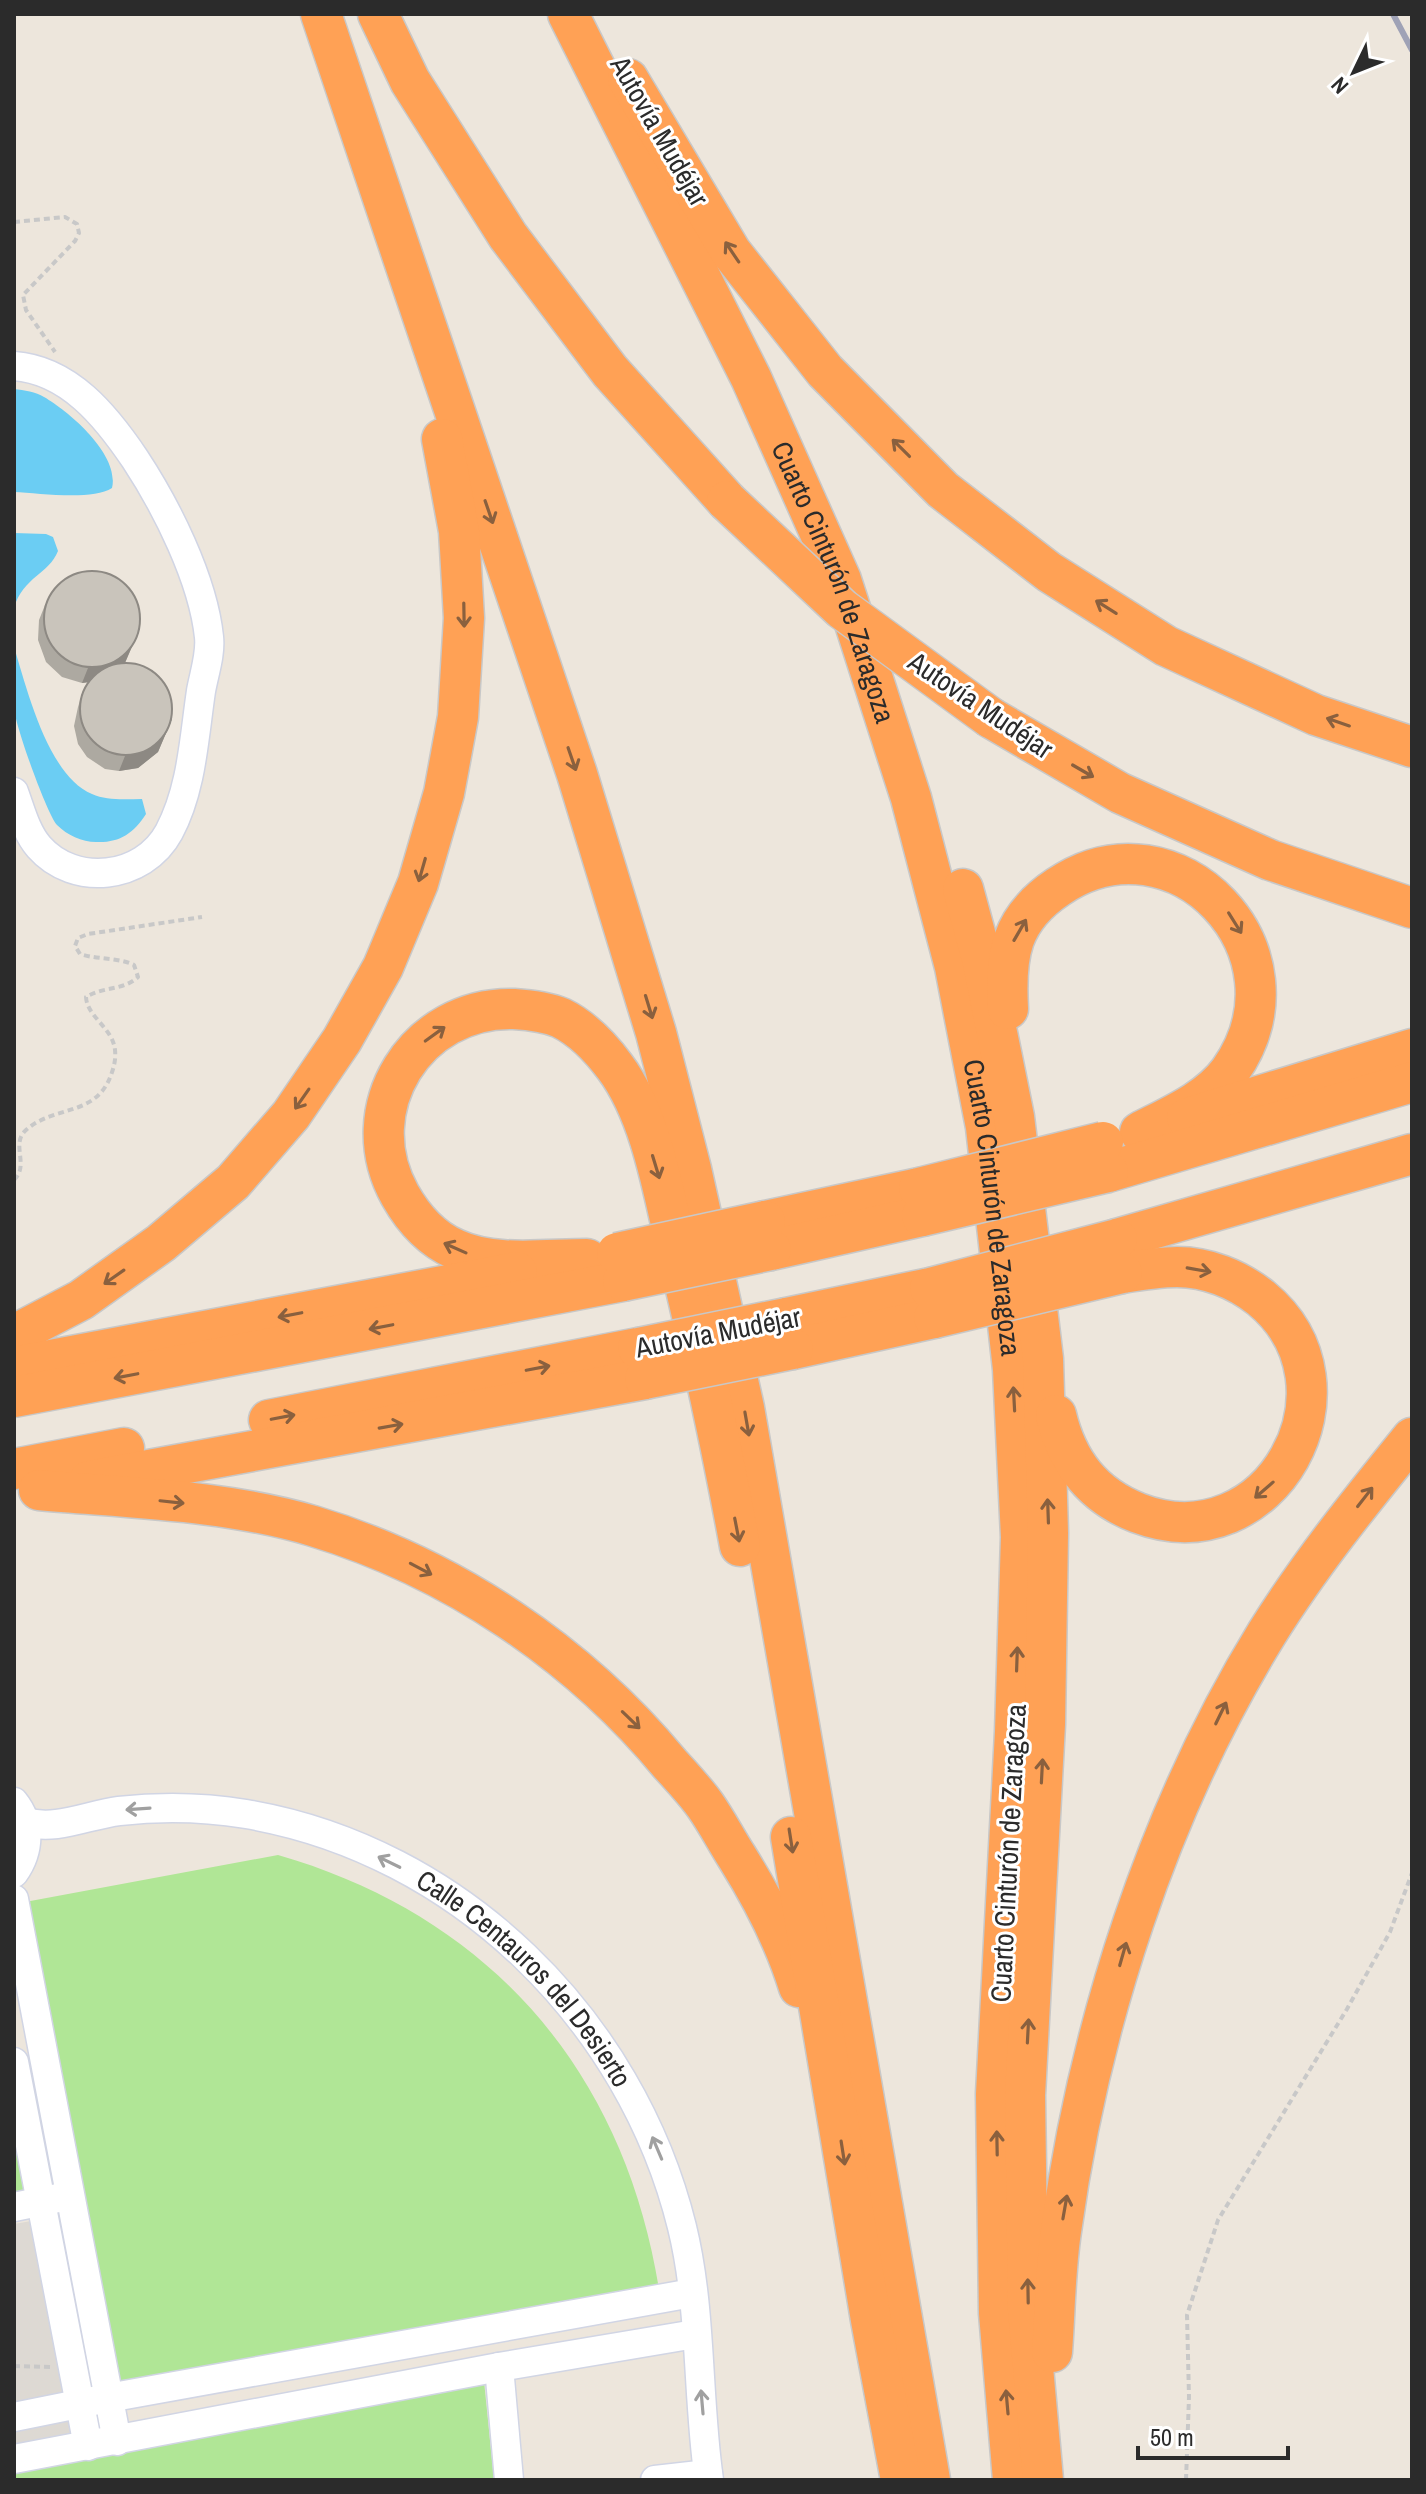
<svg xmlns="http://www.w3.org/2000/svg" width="1426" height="2494" viewBox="0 0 1426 2494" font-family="'Archivo Narrow',sans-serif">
	<rect width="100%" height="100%" fill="#ede6dc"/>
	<path fill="#b0e696" d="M278 1855C490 1916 624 2071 659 2289L115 2389 25 1902Z
		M14 2099 31 2191 14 2194Z
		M484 2381 494 2480H14V2467Z"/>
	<path fill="#ddd9d3" d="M37 2220 75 2441 14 2452V2224Z"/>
	<path fill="#6bcdf3" d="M14 389C24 390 36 392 44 397 70 412 120 455 112 488 92 501 39 493 14 492Z
		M14 533 46 534 53 537 58 551C49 574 23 577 14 608Z
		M14 647C27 689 48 776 92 794 107 801 126 799 142 799L146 814C133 834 119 843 96 842 82 842 67 835 57 825 46 812 16 727 14 709 12 689 14 667 14 647Z"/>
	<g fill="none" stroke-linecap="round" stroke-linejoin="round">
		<g stroke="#d1d5e4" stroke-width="31">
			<g id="minor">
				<path d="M14 366C69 370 106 416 135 459 166 506 203 579 209 637 211 654 204 674 201 691 194 738 192 789 169 832 143 880 74 887 39 847 26 832 21 811 14 792"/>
				<path d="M14 1802C31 1823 30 1851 14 1873"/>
				<path id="s1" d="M25 1822C57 1831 87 1815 119 1811 162 1806 204 1807 246 1814 459 1850 631 2020 682 2227 702 2308 697 2397 709 2480"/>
				<path d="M14 1899 117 2441"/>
				<path d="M14 2062 88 2446"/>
				<path d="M14 2207 58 2198"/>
				<path d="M499 2367 509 2480"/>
				<path d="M14 2417 108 2398 692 2293"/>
				<path d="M14 2459 499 2367 695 2334"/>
				<path d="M655 2480 708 2474"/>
			</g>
		</g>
		<g stroke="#c8c8c8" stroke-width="43">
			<g id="highway">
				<path d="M321 14 577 774 656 1033 691 1169 744 1408 930 2480"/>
				<path d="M378 14 410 81 508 236 610 371 727 501"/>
				<path id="s2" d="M568 14 751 378 841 580 911 798 955 967 986 1127 1013 1369 1021 1537 1015 1732 996 2094 999 2313 1013 2480"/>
				<path d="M628 79 731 252 825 371 943 490 1049 572 1166 646 1316 715 1412 747"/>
				<path d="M991 718 1120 793 1270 860 1412 908"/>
				<path d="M963 889 982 959 1014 1117 1043 1359 1048 1533 1045 1724 1025 2095 1028 2311 1043 2480"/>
				<path d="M1008 1009C1005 955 1010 919 1058 887 1175 807 1314 952 1230 1071 1209 1100 1171 1116 1140 1132"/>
				<path d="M1187 1118 1412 1049"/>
				<path d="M1108 1172 1412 1082"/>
				<path d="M765 1221 919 1188"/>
				<path d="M1117 1239 1412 1154"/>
				<path d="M771 1250 922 1216"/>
				<path d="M587 1259C546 1259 493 1267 455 1249 430 1238 413 1218 400 1195 352 1109 416 1006 514 1009 530 1010 547 1012 561 1018 583 1029 601 1048 615 1067 652 1116 664 1196 678 1255 701 1352 722 1448 740 1546"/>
				<path d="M786 1318 930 1288"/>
				<path d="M14 1335 81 1300 161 1243 233 1182 291 1115 342 1040 383 967 418 883 444 793 458 717 464 618 459 531 442 439"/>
				<path d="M793 1349 934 1318"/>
				<path d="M14 1367 517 1272"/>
				<path d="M14 1397 623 1281"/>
				<path d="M1056 1415C1067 1462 1092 1495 1138 1513 1271 1564 1368 1386 1261 1298 1237 1279 1207 1267 1177 1267 1158 1267 1140 1270 1122 1273"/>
				<path d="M269 1420 638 1348"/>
				<path d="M14 1469 124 1448"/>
				<path d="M89 1481 645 1379"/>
				<path d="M39 1490C129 1498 226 1500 313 1526 452 1568 578 1653 670 1764 682 1777 695 1791 705 1805 717 1822 726 1840 737 1857 762 1897 785 1941 799 1987"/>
				<path d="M791 1837 871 2320 901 2480"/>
				<path d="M1052 2352C1055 2312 1055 2271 1061 2231 1089 2026 1158 1810 1267 1633 1310 1564 1361 1501 1412 1438"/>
			</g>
		</g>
		<path stroke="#c8c8c8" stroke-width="4" stroke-dasharray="6 4" stroke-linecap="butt" d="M14 222 65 217 77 224 79 233 75 241 23 295 26 310 55 352
			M14 1180C30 1165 10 1144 26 1130 54 1105 96 1117 111 1075 114 1067 116 1059 115 1050 113 1028 87 1017 86 997 104 986 123 991 138 977L134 965C117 957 99 960 80 954L75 946 78 938 88 934 202 917
			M14 2366 52 2367
			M1186 2480 1189 2397 1187 2315 1218 2220 1347 2009 1390 1932 1412 1873"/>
		<use href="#minor" stroke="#fff" stroke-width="28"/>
		<use href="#highway" stroke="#ffa155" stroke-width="40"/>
		<path stroke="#9fa2b6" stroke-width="6" d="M1393 14 1412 50"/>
		<g stroke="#c8c8c8" stroke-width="43" stroke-linecap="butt">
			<path id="highway-bridge" d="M727 501 842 609 991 718
				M919 1188 1103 1142
				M922 1216 1108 1172
				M617 1253 765 1221
				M623 1281 771 1250
				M930 1288 1117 1239
				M934 1318 1122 1273
				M638 1348 786 1318
				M645 1379 793 1349"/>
		</g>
		<use href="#highway-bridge" stroke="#ffa155" stroke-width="40"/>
	</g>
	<path fill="#ada9a1" d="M45 605 140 628 125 663 172 719 158 752 138 768 119 771 105 769 87 757 78 744 74 726 78 707 83 691 89 682 82 683 62 677 46 662 38 640 39 620Z"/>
	<path fill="#8d8983" d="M140 628 124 665 104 680 82 683 88 668Z
		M172 719 158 752 138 768 119 771 125 756Z"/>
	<path fill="#c9c4bb" stroke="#8d8983" stroke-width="2" d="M44 619a48 48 0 1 1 96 0a48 48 0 1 1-96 0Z
		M80 709a46 46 0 1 1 92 0a46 46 0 1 1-92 0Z"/>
	<defs><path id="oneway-shaft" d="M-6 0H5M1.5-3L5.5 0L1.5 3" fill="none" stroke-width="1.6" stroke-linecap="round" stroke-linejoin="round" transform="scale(2)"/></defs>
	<g stroke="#8a603e">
		<use href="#oneway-shaft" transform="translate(732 252) rotate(-124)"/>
		<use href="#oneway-shaft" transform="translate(901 448) rotate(-135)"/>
		<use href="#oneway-shaft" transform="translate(489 512) rotate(71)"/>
		<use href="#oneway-shaft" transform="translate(1106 607) rotate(-148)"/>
		<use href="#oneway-shaft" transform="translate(464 615) rotate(89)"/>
		<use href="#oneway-shaft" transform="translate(1338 722) rotate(-161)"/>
		<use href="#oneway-shaft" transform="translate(572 759) rotate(71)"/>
		<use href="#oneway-shaft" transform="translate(1083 771) rotate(30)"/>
		<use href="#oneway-shaft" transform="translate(422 870) rotate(106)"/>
		<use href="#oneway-shaft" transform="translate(1235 923) rotate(58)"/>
		<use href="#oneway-shaft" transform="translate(1020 930) rotate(-60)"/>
		<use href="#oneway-shaft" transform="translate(649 1007) rotate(73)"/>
		<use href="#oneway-shaft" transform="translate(435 1034) rotate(-36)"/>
		<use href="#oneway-shaft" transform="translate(302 1099) rotate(125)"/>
		<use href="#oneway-shaft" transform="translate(656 1167) rotate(73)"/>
		<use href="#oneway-shaft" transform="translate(455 1248) rotate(-156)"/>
		<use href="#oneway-shaft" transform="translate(1199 1270) rotate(10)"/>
		<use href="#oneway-shaft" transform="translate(114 1277) rotate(145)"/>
		<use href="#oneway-shaft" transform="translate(290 1315) rotate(169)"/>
		<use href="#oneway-shaft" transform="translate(381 1327) rotate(169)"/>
		<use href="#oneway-shaft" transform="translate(538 1368) rotate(-11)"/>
		<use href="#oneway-shaft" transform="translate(126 1376) rotate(169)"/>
		<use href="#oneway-shaft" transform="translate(1014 1399) rotate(-93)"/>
		<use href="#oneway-shaft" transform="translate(283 1417) rotate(-11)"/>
		<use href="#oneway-shaft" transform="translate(747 1424) rotate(80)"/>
		<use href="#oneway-shaft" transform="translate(391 1426) rotate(-10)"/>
		<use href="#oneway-shaft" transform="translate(1264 1490) rotate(139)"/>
		<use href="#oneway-shaft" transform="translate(1365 1497) rotate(-52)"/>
		<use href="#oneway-shaft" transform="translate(172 1502) rotate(6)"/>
		<use href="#oneway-shaft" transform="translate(1048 1511) rotate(-92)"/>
		<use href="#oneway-shaft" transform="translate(737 1530) rotate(79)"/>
		<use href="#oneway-shaft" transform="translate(421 1569) rotate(28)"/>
		<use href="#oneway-shaft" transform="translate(1017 1659) rotate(-88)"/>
		<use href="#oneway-shaft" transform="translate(1221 1713) rotate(-64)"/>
		<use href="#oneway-shaft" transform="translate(631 1720) rotate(44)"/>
		<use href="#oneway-shaft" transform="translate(1042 1771) rotate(-87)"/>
		<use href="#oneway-shaft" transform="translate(791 1841) rotate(81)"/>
		<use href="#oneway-shaft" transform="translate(1123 1954) rotate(-74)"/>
		<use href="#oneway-shaft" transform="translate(1028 2031) rotate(-87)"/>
		<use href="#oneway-shaft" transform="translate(997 2143) rotate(-91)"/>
		<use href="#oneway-shaft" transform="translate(843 2153) rotate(81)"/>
		<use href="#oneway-shaft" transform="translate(1065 2207) rotate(-80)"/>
		<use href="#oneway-shaft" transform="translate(1028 2291) rotate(-91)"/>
		<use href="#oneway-shaft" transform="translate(1007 2402) rotate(-95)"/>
	</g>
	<g stroke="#a0a0a0">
		<use href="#oneway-shaft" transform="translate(138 1809) rotate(176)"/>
		<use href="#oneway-shaft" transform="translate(389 1862) rotate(-154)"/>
		<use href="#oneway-shaft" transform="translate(657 2148) rotate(-113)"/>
		<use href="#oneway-shaft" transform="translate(702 2402) rotate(-95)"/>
	</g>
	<g text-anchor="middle" stroke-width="6" stroke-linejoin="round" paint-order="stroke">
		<g font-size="28" fill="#2b2b2b" stroke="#fff">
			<text transform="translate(660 131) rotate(60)" y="10">Autovía Mudéjar</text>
			<text dy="10" stroke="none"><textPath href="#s2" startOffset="628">Cuarto Cinturón de Zaragoza</textPath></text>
			<text transform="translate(981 705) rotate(34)" y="10">Autovía Mudéjar</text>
			<text dy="10" stroke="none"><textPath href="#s2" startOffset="1276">Cuarto Cinturón de Zaragoza</textPath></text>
			<text transform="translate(718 1332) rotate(-11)" y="10">Autovía Mudéjar</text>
			<text transform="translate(1008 1853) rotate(-87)" y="10">Cuarto Cinturón de Zaragoza</text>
			<text dy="10" stroke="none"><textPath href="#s1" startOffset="556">Calle Centauros del Desierto</textPath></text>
		</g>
	</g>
	<rect width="1426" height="2494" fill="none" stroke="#2b2b2b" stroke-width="32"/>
	<g transform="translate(1354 72) rotate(227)" stroke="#ffffff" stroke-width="6" paint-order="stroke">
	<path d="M0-6L14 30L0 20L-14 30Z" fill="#2b2b2b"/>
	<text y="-12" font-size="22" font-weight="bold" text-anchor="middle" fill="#2b2b2b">N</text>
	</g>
	<path d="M1138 2446v12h150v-12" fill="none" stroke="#2b2b2b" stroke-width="4"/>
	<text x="1150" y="2446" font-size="24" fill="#2b2b2b" stroke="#ffffff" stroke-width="6" paint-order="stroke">50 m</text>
</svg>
